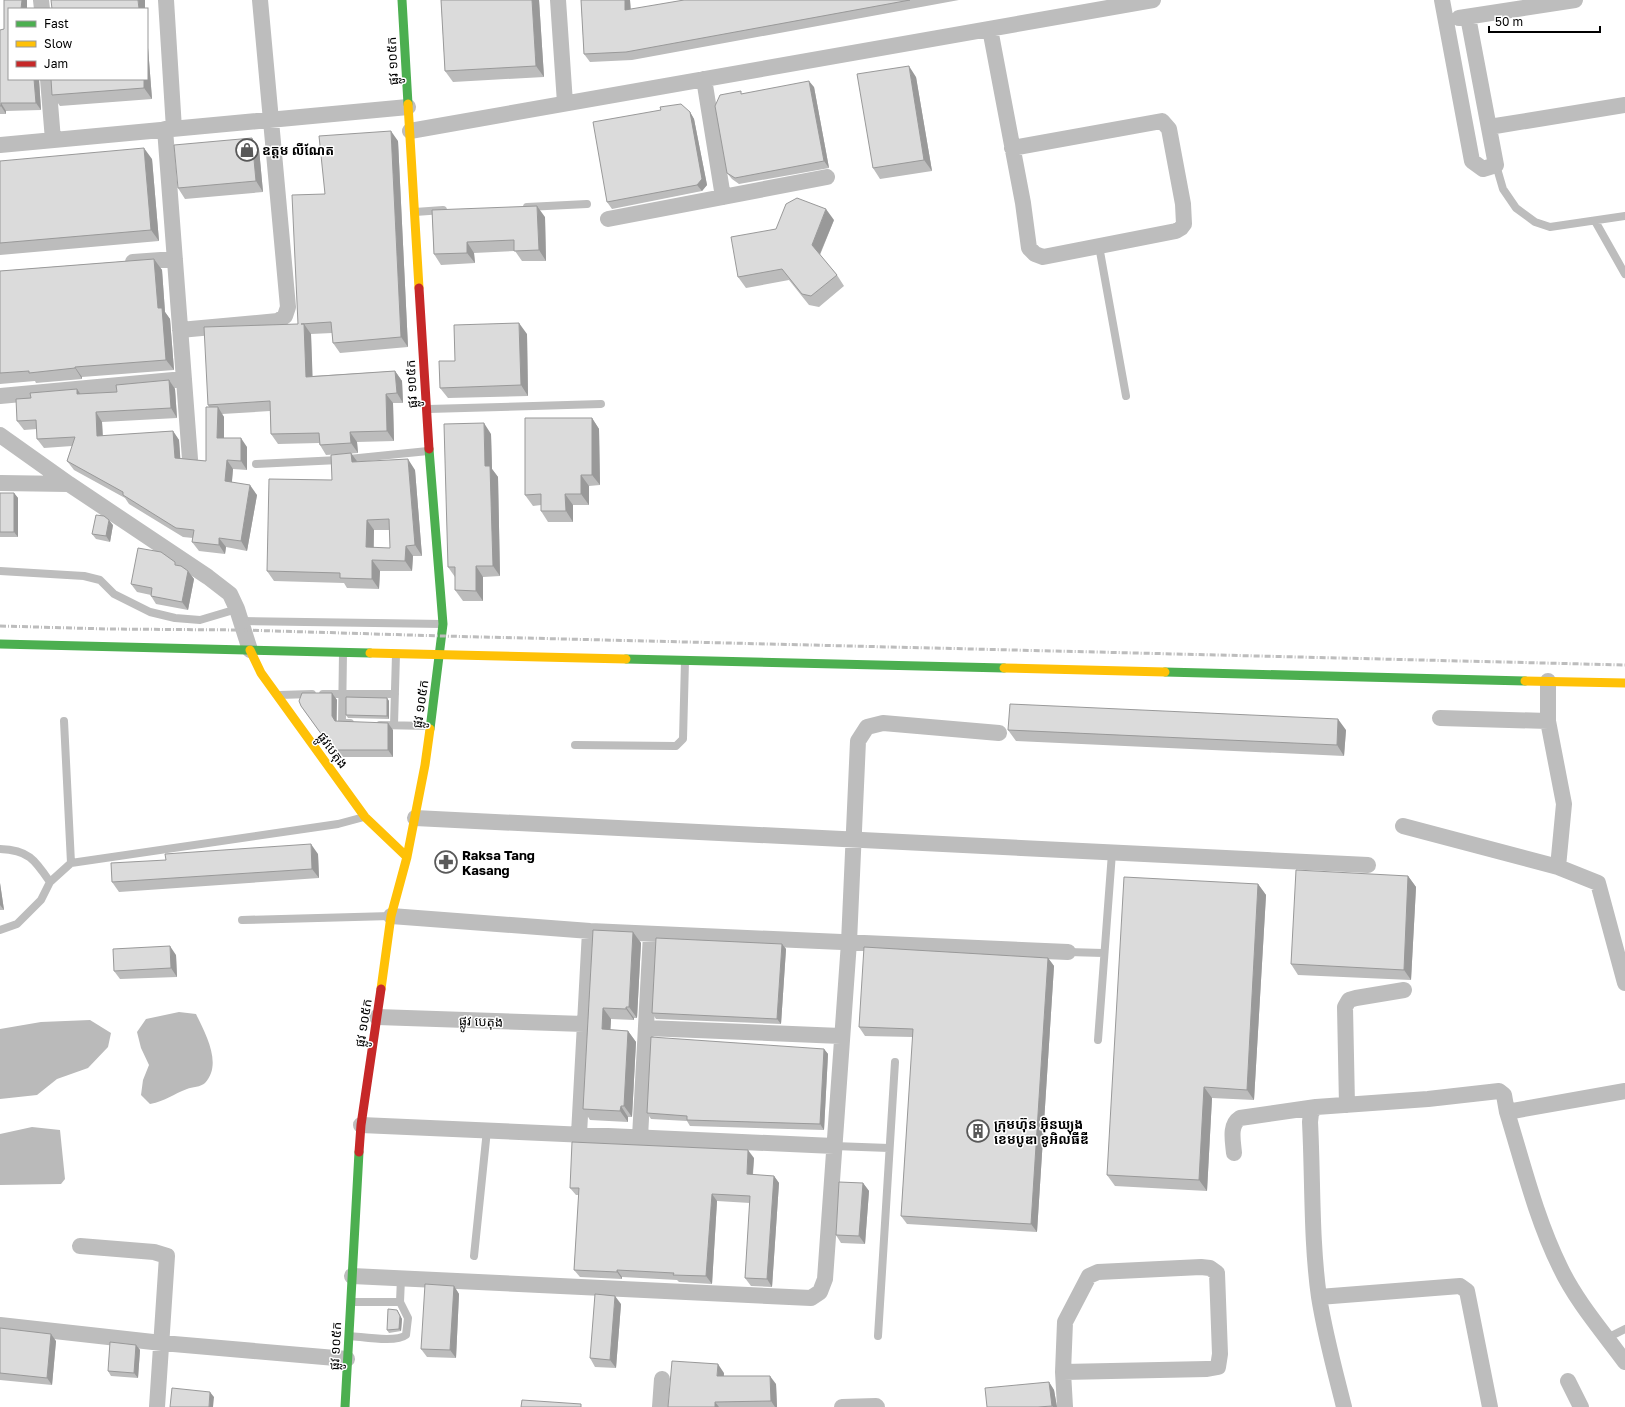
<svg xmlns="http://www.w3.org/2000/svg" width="1625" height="1407" viewBox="0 0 1625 1407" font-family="'Golos Text','Noto Sans Khmer',sans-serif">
	<rect width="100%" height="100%" fill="#fff"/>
	<path fill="#bababa" d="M179 1012 196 1014C205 1033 223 1064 205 1083 201 1087 192 1087 187 1089 173 1094 166 1101 150 1104L141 1095 143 1080 149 1065 141 1048 137 1032 146 1019Z
		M90 1020 111 1033 108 1047 88 1068 57 1079 37 1095 0 1099V1029L41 1022Z
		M32 1127 60 1130 65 1179 61 1184 0 1185V1134Z"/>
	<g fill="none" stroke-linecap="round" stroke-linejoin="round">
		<path stroke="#bdbdbd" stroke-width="8" d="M1496 165 1503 189 1516 208 1535 222 1550 227 1625 216
			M527 207 587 204
			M415 212 443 210
			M1595 221 1625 274
			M1099 246 1126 396
			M428 409 601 404
			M256 464 339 460 428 451
			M0 571 84 576 100 580 114 594 150 612 175 618 200 620 237 609
			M241 621 443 624
			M343 653 342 723H350
			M323 694H395
			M279 695 312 694
			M64 721 71 863
			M380 725 428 726
			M394 725 396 654
			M575 745 676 746 683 739 685 661
			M0 849C29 850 35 860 50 882
			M242 920 391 916
			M0 930 17 924 41 900 50 882 71 863 338 824 364 817
			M1068 952 1103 953
			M1098 1040 1112 853
			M834 1146 889 1148
			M474 1256 487 1130
			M351 1302H400
			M350 1336C364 1337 396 1343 406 1335L408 1318 400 1302 401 1278
			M878 1336 895 1062
			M1607 1338 1625 1329"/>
		<path stroke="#bdbdbd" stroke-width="16" d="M41 0 42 9
			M166 0 174 129
			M558 0 565 103
			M1442 0 1472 161 1483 169 1496 165 1468 17
			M1459 18 1575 0
			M990 29 1023 203 1029 248 1035 254 1043 257 1176 231 1181 228 1184 224 1183 204 1169 129 1162 121 1012 148
			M48 79 53 140
			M704 79 723 197
			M1489 127 1625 105
			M165 129 190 459
			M410 131 1153 0
			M0 145 408 107
			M608 219 827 177
			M133 262 175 259
			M180 330 278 321 285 316 288 307 260 0
			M0 396 184 379
			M0 435 69 484 208 577 230 594 237 609 250 650
			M0 483 69 484
			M1440 718 1548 721V681
			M1548 721 1564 804 1558 867
			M415 818 1368 865
			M1403 826 1558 867 1598 883 1625 983
			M391 916 590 931 1068 952
			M377 1017 584 1024
			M646 1028 841 1036
			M1347 1105 1345 1007 1349 1000 1356 998 1404 990
			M1316 1107 1311 1113 1310 1122C1313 1180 1311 1240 1319 1297 1325 1335 1335 1371 1344 1407
			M1507 1112 1625 1091
			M361 1125 834 1146
			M579 1134 590 931
			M640 1137 651 934
			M1234 1153C1233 1141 1229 1125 1240 1118L1316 1107 1428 1099 1499 1091 1504 1095 1507 1112C1523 1164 1536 1218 1560 1267 1576 1301 1603 1332 1625 1362
			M80 1246 154 1252 167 1256 157 1407
			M352 1276 811 1298 820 1292 825 1279 849 942 858 741 867 727 883 723 999 733
			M1319 1297 1460 1286 1467 1291 1490 1407
			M0 1325 162 1343 347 1359
			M1063 1372 1207 1369 1218 1367 1220 1354 1217 1273 1210 1268 1201 1267 1098 1272 1089 1276 1065 1322 1063 1372 1065 1407
			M1568 1381 1581 1407
			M660 1407 662 1379
			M842 1407 876 1406 877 1407"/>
		<path stroke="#4caf50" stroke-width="9" d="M402 0 408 104
			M429 449 443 624 430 729
			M0 644 370 653
			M626 659 1004 668
			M1165 672 1525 681
			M345 1407 359 1152"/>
		<path stroke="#ffc107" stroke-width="9" d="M408 104 419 288
			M250 650 261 673 365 817 407 857
			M370 653 626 659
			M1004 668 1165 672
			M1525 681 1625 683
			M381 989 391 916 407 857 425 765 430 729"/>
		<path stroke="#c62828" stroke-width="9" d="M419 288 429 449
			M359 1152 361 1125 381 989"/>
		<path stroke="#bdbdbd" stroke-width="3" stroke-dasharray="6 2 1 2" stroke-linecap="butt" d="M0 626 108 629 243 630 442 636 1625 665"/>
	</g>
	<path fill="#bcbcbc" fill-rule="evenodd" d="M4 0H27V9L9 79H39L41 110 6 111V114H0V30L4 29Z
		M441 0H539L544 77 453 82 445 71Z
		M581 0H630L631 10 684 0H959L632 60 590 62 584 54Z
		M147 35 152 99 60 106 52 95 147 79Z
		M916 77 932 171 880 179 873 168Z
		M814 87 829 168 739 184 732 179 727 173 742 94Z
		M690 112 694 119 707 185 702 191 612 209 607 202Z
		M398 141 408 347 340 353 333 343 332 333 311 334 312 376 395 371 402 381 403 403H393L394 441 357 442 358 453 326 455 320 445 319 443 278 444 271 434 270 411 222 414 224 417V438L247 447V470L233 469 232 482 257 495 247 551 226 547 225 554 199 551 192 542 193 538 183 537 129 504 125 498 74 470 67 461 72 446 44 448 37 439V429L24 430 17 421 31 398 77 389 81 394 117 392 169 380 175 389 177 418 102 422 103 436 173 431 179 440 180 458 206 461 209 407 208 405 298 324 325 194Z
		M259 149 263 192 185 199 178 188Z
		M152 159 159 241 0 255V161Z
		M432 210 545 217 546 261H522L515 251 474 253 475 263 441 265 434 254Z
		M834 220 820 255 837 275 844 286 819 307 809 305 789 280 746 288 738 277Z
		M154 259 162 270 165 312 170 319 174 370 82 377V379L36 383 35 381 0 384V271Z
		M527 334 528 396 448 398 440 388 455 361Z
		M592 418 599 429 600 485 589 486V505H573V522H548L541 511V505L533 506 525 495Z
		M491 434 492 469 498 477 500 576 483 577V601H463L455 590V577L448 567Z
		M351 453 357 462 415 470 422 556H413L412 571H380L379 589 347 588 344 583 274 581 267 571ZM374 530H390V548H374Z
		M0 493H14L18 498V537H0Z
		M113 525 110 542 96 539 92 534Z
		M178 566 188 571 194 579 188 610 156 604 151 596V595L137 592 131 584Z
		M332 693 337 700V721L393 730V757H337L328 744V743L327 742 301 706Z
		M387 698 389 701V719L348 718 346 715Z
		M1008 730H1346L1344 756 1016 741Z
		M318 854 319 878 119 892 112 882Z
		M1408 876 1416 887 1411 980 1298 975 1291 964Z
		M0 883 4 910H0Z
		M1258 884 1266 895 1254 1100 1212 1098 1207 1191 1115 1186 1107 1175Z
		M593 930 633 932 641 943 637 1018H634V1020L611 1019 610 1030 628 1031 636 1042 632 1117H628V1122L590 1120 583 1109Z
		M782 944 786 949 781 1024 656 1019 652 1013Z
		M176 955 177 977 120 979 114 971Z
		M1048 958 1054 966 1037 1232 907 1224 901 1216 913 1037 865 1036 859 1027Z
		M824 1049 828 1054 824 1130 690 1126 687 1121 651 1119 647 1113Z
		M754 1158 753 1175 774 1176 779 1183 772 1287 751 1286 745 1278 750 1203 717 1201 712 1284 679 1282 677 1280 622 1277V1279L580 1277 574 1270 579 1195H576L570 1188Z
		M863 1183 869 1191 865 1244 841 1243 836 1235Z
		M454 1286 459 1294 456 1358 427 1357 421 1349Z
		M621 1304 616 1368 595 1367 590 1358Z
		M397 1310 402 1319 401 1331 389 1333 387 1330Z
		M0 1328 56 1341 52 1385 0 1380Z
		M136 1345 140 1350 138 1378 111 1376 108 1371Z
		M724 1373V1376L776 1384 777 1407H668Z
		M1049 1382 1054 1390 1057 1407H987Z"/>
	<path fill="#999" d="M22 0H27V9H21Z
		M138 0H145V9H139Z
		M532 0H539L544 77 536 66Z
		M625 0H630L631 19 625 10Z
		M147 35 152 99 144 88V79H147Z
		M909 66 916 77 932 171 924 160Z
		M34 79H39L41 110 36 103Z
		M809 81 814 87 829 168 824 161Z
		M1 103 6 111V114L1 106Z
		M690 112 694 119 707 185 702 191 697 185Z
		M391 131 398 141 408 347 401 337Z
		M252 138 259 149 263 192 256 181Z
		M144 148 152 159 159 241 151 230Z
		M537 206 545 217 546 261 539 250Z
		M826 209 834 220 819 256 812 245Z
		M467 242 474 253 475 263 467 253Z
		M154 259 162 270 165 312 170 319 174 370 166 360 158 308Z
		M519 323 527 334 528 396 521 385Z
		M304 324 311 334 313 387 306 377Z
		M75 367 82 377V379L75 368Z
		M395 371 402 381 403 403 397 393Z
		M169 380 175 389 177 418 171 408Z
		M77 389 83 398 77 394Z
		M386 394 393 403 394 441 387 431Z
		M218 407 224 417V447L217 438Z
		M96 412 102 422 103 445 97 436Z
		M592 418 599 429 600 485 592 475Z
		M484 423 491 434 492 469 498 477 500 576 493 566 485 466Z
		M173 431 179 440 181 467 175 458Z
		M350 432 357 442 358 453 351 443Z
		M241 438 247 447V470L241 461Z
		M351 453 359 464 352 462Z
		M408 459 415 470 422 556 415 545Z
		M227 460 233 469 231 490 225 481Z
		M581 475 589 486V505L581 494Z
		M250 485 257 495 247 551 241 541Z
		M14 493 18 498V537L14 532Z
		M565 494 573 505V522L566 511Z
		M109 520 113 525 110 542 106 536Z
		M367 520 374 530 373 558 366 547Z
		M219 538 226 547 225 554 219 545Z
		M406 546 413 556 412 571 405 561Z
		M372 560 380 571 379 589 372 579Z
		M476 566 483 577V601L476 591Z
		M188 571 194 579 188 610 182 602Z
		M332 693 337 700 336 723 339 728 332 716Z
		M387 698 389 701V719L387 716Z
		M1338 719 1346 730 1344 756 1337 745Z
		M388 723 393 730V757L388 750Z
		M311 844 318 854 319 878 312 869Z
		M1408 876 1416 887 1411 980 1404 970Z
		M0 883 4 910 0 905Z
		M1258 884 1266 895 1254 1100 1247 1090Z
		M633 932 641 943 637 1018 629 1007Z
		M782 944 786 949 781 1024 777 1019Z
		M170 946 176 955 177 977 171 968Z
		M1048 958 1054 966 1037 1232 1031 1224Z
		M626 1007 634 1018V1020L626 1009Z
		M603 1008 611 1019 610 1040 602 1029Z
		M628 1031 636 1042 632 1117 624 1106Z
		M824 1049 828 1054 824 1130 820 1124Z
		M1204 1087 1212 1098 1207 1191 1199 1180Z
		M621 1106 628 1117V1122L620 1111Z
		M748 1150 754 1158 752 1182 747 1174Z
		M774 1176 779 1183 772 1287 767 1279Z
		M863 1183 869 1191 865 1244 859 1236Z
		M712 1194 717 1201 712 1284 706 1276Z
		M617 1270 622 1277V1279L617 1272Z
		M454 1286 459 1294 456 1358 450 1350Z
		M615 1296 621 1304 616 1368 610 1360Z
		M397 1310 402 1319 401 1331 399 1329Z
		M51 1334 56 1341 52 1385 47 1378Z
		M136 1345 140 1350 138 1378 134 1373Z
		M718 1364 724 1373 723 1384 717 1376Z
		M770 1376 776 1384 777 1407H775L771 1401Z
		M1049 1382 1054 1390 1057 1407H1053L1052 1406Z
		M210 1392 214 1397 213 1407H209Z
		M715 1402 719 1407H715Z"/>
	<path fill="#dbdbdb" stroke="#999" fill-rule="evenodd" d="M4 0H22L21 9H9V79H34L36 103H1V106H0V30L4 29Z
		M51 0H138L139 9H52Z
		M441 0H532L536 66 445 71Z
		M581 0H625V10L684 0H910L626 52 584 54Z
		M909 66 924 160 873 168 857 74Z
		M51 79H144V88L52 95Z
		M809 81 824 161 735 178 727 173 715 106 720 95 741 91V94Z
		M681 104 690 112 702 179 697 185 607 202 593 122 661 110 660 107Z
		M391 131 401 337 333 343 331 322 301 324H304L306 377 395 371 397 393 386 394 387 431 350 432 351 443 320 445 319 433 271 434 270 401 208 405 204 327 298 324 292 195 325 194 319 136Z
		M252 138 256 181 178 188 174 145Z
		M144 148 151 230 0 243V161Z
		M797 198 826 209 812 245 837 275 811 296 802 294 782 269 738 277 731 237 776 229 786 204Z
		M537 206 539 250 514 251V240L467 242V253L434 254 432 210Z
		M154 259 158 308H162L166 360 75 367V368L29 373V371L0 373V271Z
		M519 323 521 385 440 388 439 361H455L454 325Z
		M169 380 171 408 96 412 97 436 173 431 175 458 206 461V407H218L217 438H241V461L227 460 225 481 250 485 241 541 219 538V545L192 542 194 530 176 528 123 495V492L67 461 75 437 37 439 36 420 17 421 16 399 31 398 30 393 77 389V394L117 392 116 385Z
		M525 418H592V475H581V494H565L566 511H541V494L525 495Z
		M484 423 485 466H490L493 566H476V591L455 590V567H448L444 424Z
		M351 453 352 462 408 459 415 545 406 546 405 561 372 560V579L340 578V573L267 571 269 479 332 480 331 455ZM389 519 390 548 366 547 367 520Z
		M0 493H14V532H0Z
		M96 515 104 516 109 520 106 536 92 534Z
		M138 548 161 552 175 562V565L181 566 188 571 182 602 151 596 152 588 131 584Z
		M302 693H332V716L335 721 388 723V750H332L328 744V736L322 735 301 706 299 701Z
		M346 697 387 698V716L346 715Z
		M1010 704 1338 719 1337 745 1008 730Z
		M311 844 312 869 112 882 111 863 166 860 165 854Z
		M1296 870 1408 876 1404 970 1291 964Z
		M1124 877 1258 884 1247 1090 1204 1087 1199 1180 1107 1175Z
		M593 930 633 932 629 1007H626V1009L603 1008 602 1029 628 1031 624 1106H621L620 1111 583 1109Z
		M656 938 782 944 777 1019 652 1013Z
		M170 946 171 968 114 971 113 949Z
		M864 947 1048 958 1031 1224 901 1216 913 1029 859 1027Z
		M651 1037 824 1049 820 1124 687 1120V1116L647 1113Z
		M572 1142 748 1150 747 1174 774 1176 767 1279 745 1278 750 1196 712 1194 706 1276 673 1275 674 1273 617 1270V1272L574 1270 579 1188H570Z
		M839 1182 863 1183 859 1236 836 1235Z
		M425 1284 454 1286 450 1350 421 1349Z
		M595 1294 615 1296 610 1360 590 1358Z
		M388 1309 397 1310 400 1316 399 1329 387 1330Z
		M0 1328 51 1334 47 1378 0 1373Z
		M110 1342 136 1345 134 1373 108 1371Z
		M672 1361 718 1364 717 1376H770L771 1401 715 1402V1407H668Z
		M1049 1382 1052 1406 1038 1407H987L985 1388Z
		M172 1388 210 1392 209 1407H170Z
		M522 1400 581 1404V1407H521Z"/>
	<defs>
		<g id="shop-ring" transform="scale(1.15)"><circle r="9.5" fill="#fff" stroke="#595959" stroke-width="1.5"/><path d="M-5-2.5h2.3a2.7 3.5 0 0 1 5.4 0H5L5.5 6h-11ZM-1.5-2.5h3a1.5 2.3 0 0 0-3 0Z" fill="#595959"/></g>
		<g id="pharmacy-ring" transform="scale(1.15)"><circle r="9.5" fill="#fff" stroke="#595959" stroke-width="1.5"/><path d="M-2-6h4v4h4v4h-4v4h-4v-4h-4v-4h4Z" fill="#595959"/></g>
		<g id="building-ring" transform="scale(1.15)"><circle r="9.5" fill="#fff" stroke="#595959" stroke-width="1.5"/><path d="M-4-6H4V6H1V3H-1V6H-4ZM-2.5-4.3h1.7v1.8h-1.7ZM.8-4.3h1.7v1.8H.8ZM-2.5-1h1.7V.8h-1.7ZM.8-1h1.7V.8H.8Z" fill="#595959"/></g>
	</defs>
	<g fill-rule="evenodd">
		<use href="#shop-ring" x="247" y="150"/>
		<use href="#pharmacy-ring" x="446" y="862"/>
		<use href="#building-ring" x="978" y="1131"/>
	</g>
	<g text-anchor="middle" stroke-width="3" stroke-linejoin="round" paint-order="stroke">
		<g font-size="13" fill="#000" stroke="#fff">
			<text transform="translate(392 61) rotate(-93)" y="5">ផ្លូវ ១០៥ក</text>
			<text transform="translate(411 384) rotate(-93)" y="5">ផ្លូវ ១០៥ក</text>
			<text transform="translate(420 704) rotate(-82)" y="5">ផ្លូវ ១០៥ក</text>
			<text transform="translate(333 750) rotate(54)" y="5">ផ្លូវបេតុង</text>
			<text transform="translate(481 1021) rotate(2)" y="5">ផ្លូវ បេតុង</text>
			<text transform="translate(363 1023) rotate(-81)" y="5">ផ្លូវ ១០៥ក</text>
			<text transform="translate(335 1346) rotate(-87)" y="5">ផ្លូវ ១០៥ក</text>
		</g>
		<g font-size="13" font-weight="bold" fill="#000" stroke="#fff" text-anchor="start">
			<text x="262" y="155">ឧត្តម លីណែត</text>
			<text x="462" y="860">Raksa Tang<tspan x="462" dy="15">Kasang</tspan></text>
			<text x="994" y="1129">ក្រុមហ៊ុន អ៊ិនឃ្យុង<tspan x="994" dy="15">ខេមបូឌា ខូអិលធីឌី</tspan></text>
		</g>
	</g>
	<rect x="8" y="8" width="140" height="72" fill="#ffffff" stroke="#999999"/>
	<rect x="16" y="21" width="20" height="6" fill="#4caf50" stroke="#999999"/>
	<text x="44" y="28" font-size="12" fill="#000000">Fast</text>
	<rect x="16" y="41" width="20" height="6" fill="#ffc107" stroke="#999999"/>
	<text x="44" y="48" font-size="12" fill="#000000">Slow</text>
	<rect x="16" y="61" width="20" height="6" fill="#c62828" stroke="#999999"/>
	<text x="44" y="68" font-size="12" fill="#000000">Jam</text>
	<path d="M1489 26v6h111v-6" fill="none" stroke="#000000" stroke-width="2"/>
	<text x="1495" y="26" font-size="12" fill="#000000" stroke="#ffffff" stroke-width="3" paint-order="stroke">50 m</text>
</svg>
